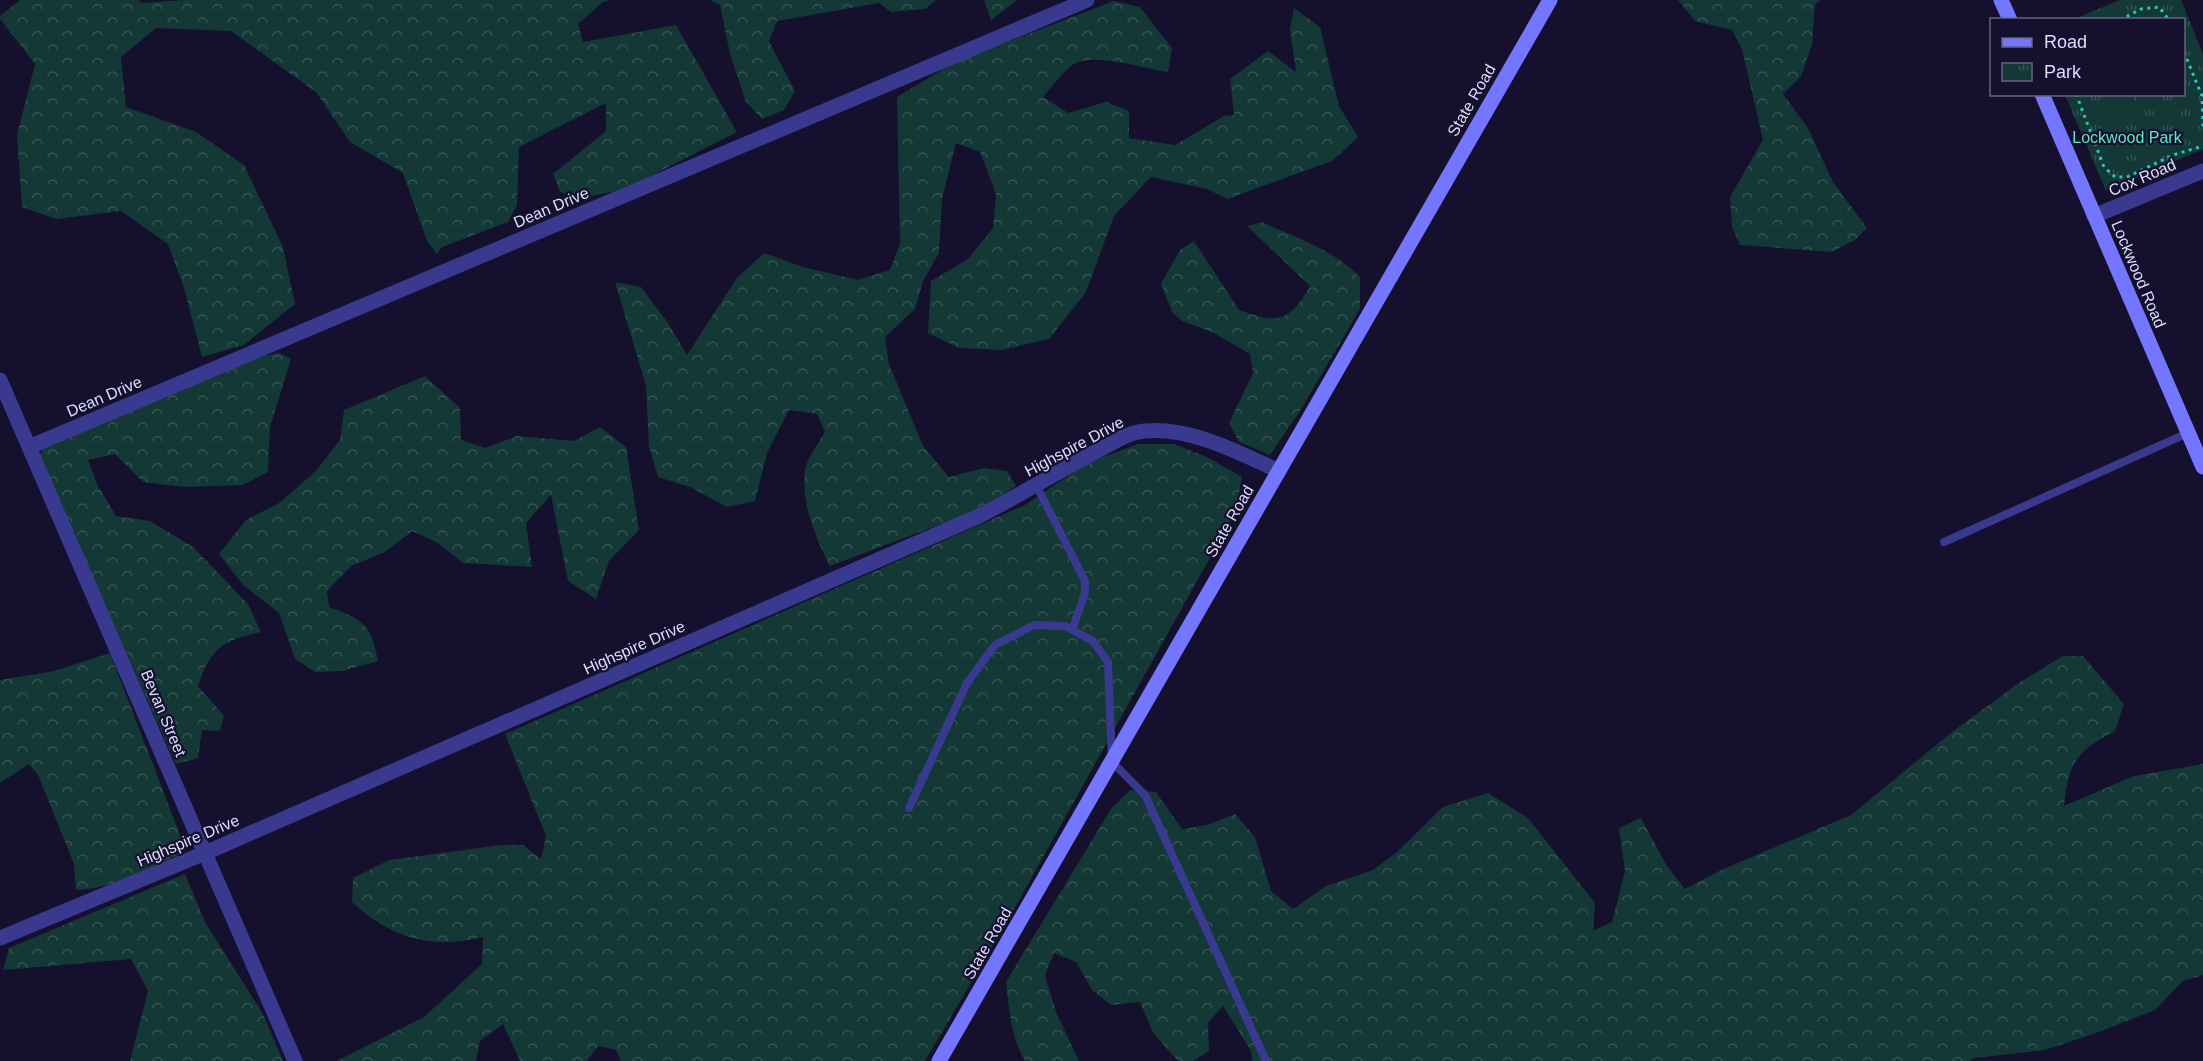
<svg xmlns="http://www.w3.org/2000/svg" width="2203" height="1061" viewBox="0 0 2203 1061" font-family="Helvetica,sans-serif">
	<defs>
		<pattern id="forest-crowns" width="20" height="18" patternUnits="userSpaceOnUse" patternTransform="scale(1.5)"><rect width="20" height="18" fill="#133835"/><path d="M2 6a3 3 0 1 1 6 0M12 15a3 3 0 1 1 6 0" fill="none" stroke="#355453"/></pattern>
		<pattern id="park-tufts" width="24" height="20" patternUnits="userSpaceOnUse" patternTransform="scale(1.5)"><rect width="24" height="20" fill="#133835"/><path d="M3 7l-1-3M5 7V3M7 7l1-3M15 17l-1-3M17 17v-4M19 17l1-3" fill="none" stroke="#355453"/></pattern>
	</defs>
	<rect width="100%" height="100%" fill="#14102e"/>
	<path fill="url(#forest-crowns)" d="M20 0H138L141 3 186 0H610L603 2 578 24 583 42 676 25 737 132 625 189 578 199 560 192 553 174 606 131V103L519 147 517 205 508 222 442 247 437 254 427 241 403 173 350 142 316 92 231 31 156 28 121 57 126 107 196 132 244 165 283 247 295 304 244 345 202 357 184 288 168 244 121 211 56 219 22 207 17 135 35 64 0 19V16Z
		M710 0H936L925 9 891 12 879 3 777 21 769 41 795 91 784 110 762 119 746 102 730 54 720 5Z
		M984 0H1017L991 20Z
		M1678 0H1821L1815 4 1812 45 1801 76 1783 94 1808 128 1833 182 1867 228 1855 240 1831 252 1740 245 1732 227 1730 197 1763 140 1742 49 1732 30 1695 21Z
		M1114 1 1140 7 1172 48 1168 72C1144 69 1091 50 1071 66 1061 74 1052 87 1043 97L1068 113 1106 102 1129 111V138L1175 145 1224 116 1234 115 1230 79 1268 51 1296 72 1290 29 1294 8 1320 27 1339 106 1358 137 1332 161 1227 199 1207 189 1151 177 1114 216 1086 292 1049 339 1001 350 959 348 928 333 931 281 968 259 993 228 996 194 980 152 956 143 942 199 939 253 923 281 915 309 885 337 889 364 923 446 949 477 984 468 1007 471 1016 486 983 508 830 566C815 537 801 502 805 470 807 458 819 442 825 432L817 414 789 410 767 453 755 501 727 507 690 487 658 477 649 446 646 386 615 282 641 287 668 323 687 355 737 278 764 253 803 267 858 280 890 270 900 244 897 97 955 62Z
		M1262 222C1296 238 1333 249 1360 277V309L1300 411 1270 455 1239 442 1229 423 1253 373 1250 354 1212 332 1182 321 1172 312 1161 284 1180 250 1194 241 1239 310C1277 324 1289 323 1310 286L1247 226Z
		M279 353 291 359 270 427 268 472 243 485 184 487 143 482 115 454 88 460 98 486 116 516 150 521 193 547 248 604 261 632C222 641 211 647 198 686L224 716 220 731 202 730 198 758 176 764 39 456 43 449 260 356Z
		M425 376 460 408 461 440 485 448 517 436 574 441 600 427 626 447 639 530 609 561 596 599 568 581 551 495 526 523 532 567 463 563 438 543 412 531 385 552 351 566 327 591 329 607C364 620 371 624 378 661L342 671 315 672 295 659 279 613 243 585 219 554 246 520 279 503 315 472 340 440 344 410Z
		M1138 444H1174L1207 457 1242 477 1236 511 1012 913 925 1061H621L616 1050 598 1046 587 1061H520L503 1024 480 1041 476 1061H337L424 1017 482 964 483 937C433 950 390 938 352 902L353 878 389 860 501 845H523L541 859 546 836 505 734 1025 505 1087 463Z
		M110 653 184 845 181 854C148 868 113 889 76 890L74 864 38 775 29 764 0 783V680L54 671Z
		M2063 656H2083L2124 704 2115 731C2076 752 2069 761 2064 806L2134 776 2203 764V975L2183 981 2155 1010 2099 1032 2045 1050 1975 1058 1969 1061H1252L1251 1051 1223 1006 1208 1023 1209 1051 1193 1061H1178L1153 1033 1140 1002 1111 1005 1092 990 1076 962 1054 953 1045 975 1056 1012 1079 1061H1025C1011 1038 1009 1008 1006 982L1111 809 1130 790 1156 792 1182 829 1207 825 1235 814 1255 837 1271 891 1293 909 1326 886 1373 870 1397 852 1443 807 1488 793 1528 818 1595 903 1593 931 1612 922 1625 871 1619 828 1641 818 1667 866 1685 889 1721 870 1851 815 1952 732 2020 682Z
		M185 874 205 922 263 1014 283 1061H130L148 991 131 959 3 970 9 948Z"/>
	<path fill="url(#park-tufts)" d="M2120 0H2181L2203 54V149L2106 191 2065 95 2184 94V20L2074 19Z"/>
	<path fill="#133835" d="M2100 95H2131L2137 107 2110 118Z"/>
	<g fill="none" stroke-linecap="round" stroke-linejoin="round">
		<path stroke="#29c7b7" stroke-width="3" stroke-dasharray="3 4.5" stroke-linecap="butt" d="M2120 20 2141 9 2159 7 2169 20
			M2184 52 2202 96 2203 127
			M2076 94 2104 167 2115 177H2127L2173 155 2203 146"/>
		<path stroke="#39398f" stroke-width="8" d="M1036 485 1085 581V593L1072 630
			M1944 542 2188 433
			M909 808 967 683 995 645 1034 625 1065 626 1093 641 1108 662 1112 762 1145 795 1266 1061"/>
		<path stroke="#39398f" stroke-width="15" d="M2094 216 2203 171
			M0 380 295 1061
			M29 447 1087 0
			M0 938 205 853 979 516C1021 495 1061 469 1103 448 1116 441 1130 432 1145 431 1191 427 1238 452 1279 471"/>
		<path stroke="#7476ff" stroke-width="15" d="M2001 0 2010 20
			M2042 94 2203 467
			M939 1061 1550 0"/>
	</g>
	<g text-anchor="middle" stroke-width="4.5" stroke-linejoin="round" paint-order="stroke">
		<g font-size="16" fill="#dfddff" stroke="#14102e">
			<text transform="translate(1471 100) rotate(-60)" y="6">State Road</text>
			<text transform="translate(2142 177) rotate(-23)" y="6">Cox Road</text>
			<text transform="translate(551 207) rotate(-23)" y="6">Dean Drive</text>
			<text transform="translate(2139 274) rotate(67)" y="6">Lockwood Road</text>
			<text transform="translate(104 396) rotate(-23)" y="6">Dean Drive</text>
			<text transform="translate(1074 446) rotate(-28)" y="6">Highspire Drive</text>
			<text transform="translate(1229 521) rotate(-60)" y="6">State Road</text>
			<text transform="translate(634 647) rotate(-24)" y="6">Highspire Drive</text>
			<text transform="translate(164 713) rotate(67)" y="6">Bevan Street</text>
			<text transform="translate(188 840) rotate(-23)" y="6">Highspire Drive</text>
			<text transform="translate(987 943) rotate(-60)" y="6">State Road</text>
		</g>
		<g font-size="16" fill="#60e8c1" stroke="#14102e">
			<text x="2127" y="143">Lockwood Park</text>
		</g>
	</g>
	<rect x="1990" y="18" width="195" height="78" fill="#14102e" stroke="#656282" stroke-width="1.5"/>
	<rect x="2002" y="38" width="30" height="9" fill="#7476ff" stroke="#656282" stroke-width="1.5"/>
	<text x="2044" y="48" font-size="18" fill="#dfddff">Road</text>
	<rect x="2002" y="63" width="30" height="18" fill="url(#park-tufts)" stroke="#656282" stroke-width="1.5"/>
	<text x="2044" y="78" font-size="18" fill="#dfddff">Park</text>
</svg>
